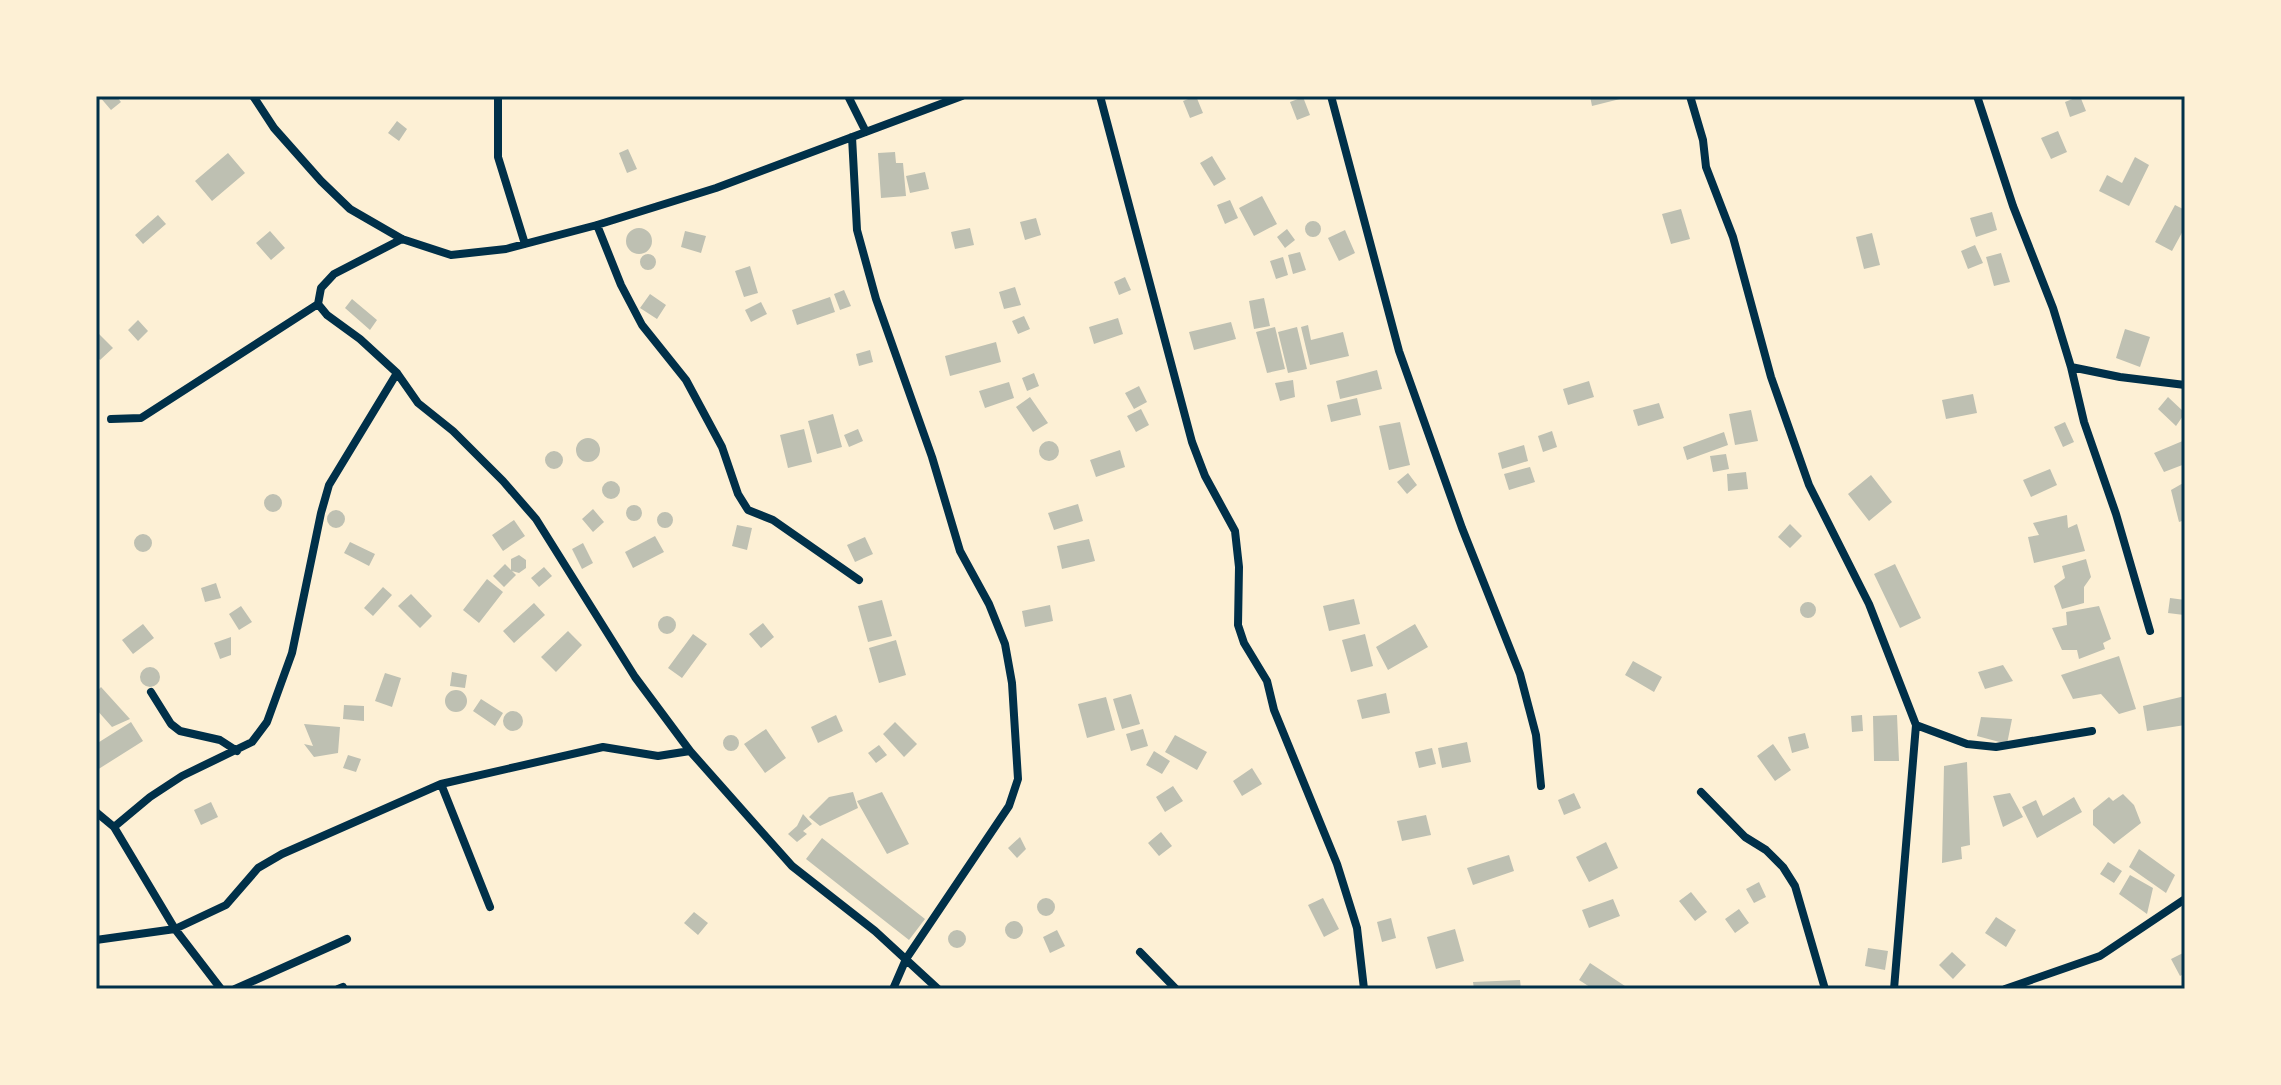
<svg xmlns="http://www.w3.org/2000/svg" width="2281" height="1085" viewBox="0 0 2281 1085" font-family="Figtree,sans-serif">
	<rect width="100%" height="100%" fill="#fdf0d5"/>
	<path fill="#bec0b2" d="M99 96H116L121 102 111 110Z
		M1196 96 1203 113 1190 118 1183 101Z
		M1590 96H1620V99L1592 106Z
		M2080 96 2086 111 2070 117 2065 102Z
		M1303 97 1310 115 1297 120 1290 102Z
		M397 121 407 129 399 141 388 133Z
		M2058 131 2067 152 2051 159 2041 138Z
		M628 149 637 169 627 173 619 153Z
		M895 152 896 163H903L906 196 881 198 878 153Z
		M228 153 245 173 212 201 195 181Z
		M1212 156 1226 179 1214 186 1200 163Z
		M2135 157 2149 165 2129 206 2099 191 2107 175 2122 183Z
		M925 172 929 189 910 193 906 176Z
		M1262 196 1277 224 1254 236 1239 208Z
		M1230 200 1238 218 1225 224 1217 205Z
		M2175 205 2185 210V227L2172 251 2155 242Z
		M1681 209 1690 239 1671 244 1662 214Z
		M1992 212 1997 230 1976 237 1970 218Z
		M158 215 166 224 143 244 135 235Z
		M1036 218 1041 235 1025 240 1020 222Z
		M1305 229a8 8 0 1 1 16 0a8 8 0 1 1-16 0Z
		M970 228 974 245 955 249 951 232Z
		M626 241a13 13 0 1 1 26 0a13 13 0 1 1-26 0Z
		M1287 229 1295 240 1285 248 1277 237Z
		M1345 230 1355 253 1339 261 1328 238Z
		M270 231 285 248 271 260 256 243Z
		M685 231 706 236 701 253 681 247Z
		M1872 233 1880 265 1864 269 1856 237Z
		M1975 245 1983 263 1968 269 1961 251Z
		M1300 252 1306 270 1293 274 1288 255Z
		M2001 253 2010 282 1994 286 1986 257Z
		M640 262a8 8 0 1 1 16 0a8 8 0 1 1-16 0Z
		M1283 257 1288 275 1276 279 1270 261Z
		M750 266 758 293 744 297 735 271Z
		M1125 277 1131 290 1119 295 1114 282Z
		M1015 287 1021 305 1004 309 999 292Z
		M844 290 851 306 840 310 834 294Z
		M650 294 666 305 657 319 640 308Z
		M830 297 835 312 797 325 792 310Z
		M1264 298 1270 326 1254 329 1249 301Z
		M352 299 377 320 370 330 345 308Z
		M761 302 767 314 751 322 745 310Z
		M1024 316 1030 329 1018 334 1012 321Z
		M1118 318 1123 334 1094 344 1089 327Z
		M138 320 148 331 138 341 128 330Z
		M1231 322 1236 339 1194 350 1189 332Z
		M1308 325 1311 340 1343 332 1349 356 1310 365 1301 327Z
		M1275 327 1285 369 1267 373 1256 332Z
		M1297 327 1307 369 1288 373 1278 332Z
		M2125 329 2150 337 2140 367 2116 358Z
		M96 331 113 348 100 360 96 355Z
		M996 342 1001 362 950 376 945 356Z
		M870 350 873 362 859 366 856 354Z
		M1377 370 1382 389 1340 399 1336 381Z
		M1034 373 1039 386 1027 391 1022 378Z
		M1293 380 1295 397 1280 401 1275 383Z
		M1589 381 1594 397 1568 405 1563 389Z
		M1009 382 1014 398 985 408 979 391Z
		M1139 386 1147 402 1134 409 1125 393Z
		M1973 394 1977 413 1946 419 1942 400Z
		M1030 397 1048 423 1033 432 1016 407Z
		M2168 397 2185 413 2176 426 2158 409Z
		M1357 398 1361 415 1331 422 1327 405Z
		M1659 403 1664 418 1638 426 1633 410Z
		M1141 409 1149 425 1136 432 1127 416Z
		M1751 410 1758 441 1735 445 1729 414Z
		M833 414 842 447 817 454 808 421Z
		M1400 422 1410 465 1389 470 1379 426Z
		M2065 422 2074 442 2063 447 2054 427Z
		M804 429 812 462 788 468 780 435Z
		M858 429 863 441 849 447 844 435Z
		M1552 431 1557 447 1543 452 1538 436Z
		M1724 432 1728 445 1687 460 1683 447Z
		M576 450a12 12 0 1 1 24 0a12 12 0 1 1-24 0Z
		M2185 440V464L2164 472 2154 453Z
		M1039 451a10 10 0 1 1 20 0a10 10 0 1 1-20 0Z
		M1524 445 1528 461 1502 469 1498 453Z
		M1120 450 1125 467 1096 477 1090 460Z
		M545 460a9 9 0 1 1 18 0a9 9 0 1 1-18 0Z
		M1726 454 1729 469 1713 472 1710 456Z
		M1530 467 1535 482 1509 490 1504 474Z
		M2050 469 2057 485 2031 497 2023 480Z
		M1746 472 1748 489 1728 491 1727 474Z
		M1408 473 1417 485 1407 494 1397 482Z
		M1871 475 1892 502 1869 521 1848 494Z
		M602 490a9 9 0 1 1 18 0a9 9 0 1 1-18 0Z
		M2185 482V520L2179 522 2171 490Z
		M264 503a9 9 0 1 1 18 0a9 9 0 1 1-18 0Z
		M1078 504 1083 521 1054 530 1048 513Z
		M626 513a8 8 0 1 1 16 0a8 8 0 1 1-16 0Z
		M593 509 604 522 593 532 582 519Z
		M327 519a9 9 0 1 1 18 0a9 9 0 1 1-18 0Z
		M657 520a8 8 0 1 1 16 0a8 8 0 1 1-16 0Z
		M2067 515 2068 528 2077 524 2085 551 2034 563 2028 537 2039 535 2033 523Z
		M514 520 525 536 503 551 492 535Z
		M1790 524 1802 536 1790 548 1778 537Z
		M737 525 752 528 747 550 732 546Z
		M134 543a9 9 0 1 1 18 0a9 9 0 1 1-18 0Z
		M655 536 664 552 633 568 625 552Z
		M865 537 873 554 855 562 847 545Z
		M1089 539 1095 561 1062 569 1057 546Z
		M350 542 375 554 369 566 344 553Z
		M583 543 593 563 582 569 572 549Z
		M519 555 526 560V568L519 573 512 571 516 575 504 587 493 576 505 564 511 570V559Z
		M2086 559 2091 577 2084 587V603L2062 609 2054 586 2065 578 2062 566Z
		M1895 564 1921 618 1900 628 1874 574Z
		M544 567 552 576 539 587 531 578Z
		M487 579 503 592 479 623 463 610Z
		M216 583 221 598 205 602 201 588Z
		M383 587 392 595 373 616 364 608Z
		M411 594 432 616 420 628 398 606Z
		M2170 598 2185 600 2184 615 2168 613Z
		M1354 599 1360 624 1329 631 1323 606Z
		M882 600 892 636 868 642 858 606Z
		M1800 610a8 8 0 1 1 16 0a8 8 0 1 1-16 0Z
		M534 603 545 615 514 643 503 631Z
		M1050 605 1053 621 1025 627 1022 611Z
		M241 606 252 622 239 630 229 614Z
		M2099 606 2111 639 2103 643 2105 649 2079 659 2077 650H2062L2052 628 2067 625 2066 612Z
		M658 625a9 9 0 1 1 18 0a9 9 0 1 1-18 0Z
		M763 623 774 637 761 648 749 634Z
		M143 624 154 638 133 654 122 640Z
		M1415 624 1428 647 1388 670 1376 647Z
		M568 631 582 645 556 672 541 657Z
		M693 634 707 644 682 678 668 668Z
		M1365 634 1373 666 1351 672 1342 640Z
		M231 637V655L220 659 214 643Z
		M896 640 906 675 879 683 869 648Z
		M2119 656 2136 709 2119 714 2101 694 2073 699 2061 675Z
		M1633 661 1662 677 1654 692 1625 675Z
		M2003 665 2013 681 1985 689 1978 672Z
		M140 677a10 10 0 1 1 20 0a10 10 0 1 1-20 0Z
		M452 672 467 675 465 688 450 686Z
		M385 673 401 678 392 707 375 701Z
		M101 687 130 719 112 727 96 709V692Z
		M445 701a11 11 0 1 1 22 0a11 11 0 1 1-22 0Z
		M1386 693 1390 713 1362 719 1357 700Z
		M1131 694 1140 724 1122 729 1113 699Z
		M2185 696V725L2147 731 2143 706Z
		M1106 697 1115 730 1087 738 1078 704Z
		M481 699 503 713 495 726 473 711Z
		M344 705 364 706V721L343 719Z
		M503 721a10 10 0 1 1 20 0a10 10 0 1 1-20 0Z
		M836 715 843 731 818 743 811 727Z
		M1862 715 1863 731 1852 732 1851 716Z
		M1897 715 1899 761H1874L1873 716Z
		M1981 717 2012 719 2007 744 1977 736Z
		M131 722 143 741 97 770 96 744Z
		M895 722 917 744 904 757 883 734Z
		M304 724 340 727 338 753 314 757 304 744 313 746Z
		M766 729 786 758 765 773 744 744Z
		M1143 729 1148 746 1131 751 1126 734Z
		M1805 733 1809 748 1792 753 1788 737Z
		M723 743a8 8 0 1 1 16 0a8 8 0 1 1-16 0Z
		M1175 735 1207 752 1197 770 1165 752Z
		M1467 742 1471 762 1442 768 1438 748Z
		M1773 744 1791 770 1775 781 1757 756Z
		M879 745 887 755 876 763 868 753Z
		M1432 748 1436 764 1419 768 1415 752Z
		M1154 751 1170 761 1162 774 1146 765Z
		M348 755 361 759 356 772 343 768Z
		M1967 762 1970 845 1961 847 1962 859 1942 863 1944 766Z
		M1252 768 1262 784 1242 796 1233 781Z
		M1173 786 1183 801 1165 812 1156 797Z
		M853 792 858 808 820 826 809 817 829 797Z
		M882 792 909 844 887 854 857 801Z
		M1574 793 1581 808 1564 815 1558 800Z
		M2010 793 2023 817 2003 827 1993 796Z
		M2123 794 2134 805 2141 823 2114 844 2093 825V810L2109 797 2113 801Z
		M2074 797 2082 812 2037 838 2022 807 2036 800 2043 816Z
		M211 802 218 817 201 825 194 810Z
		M803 814 812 824 803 831 807 834 797 842 788 834 797 826Z
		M1426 815 1431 835 1402 841 1397 821Z
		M1161 832 1172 846 1159 856 1148 843Z
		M1020 837 1026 849 1017 858 1008 848Z
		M822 838 925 919 909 940 806 859Z
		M1606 842 1618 868 1589 882 1576 857Z
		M2139 849 2175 875 2166 893 2129 867Z
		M1509 855 1514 871 1473 885 1467 868Z
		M2108 862 2122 871 2114 883 2100 874Z
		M2130 875 2153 888 2147 914 2119 894Z
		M1759 882 1766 897 1754 903 1746 889Z
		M1691 892 1707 912 1695 921 1679 901Z
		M1323 898 1339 929 1324 937 1308 905Z
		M1037 907a9 9 0 1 1 18 0a9 9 0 1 1-18 0Z
		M1613 899 1620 916 1589 928 1582 910Z
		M1739 909 1749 923 1735 933 1725 919Z
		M694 912 708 923 698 935 684 923Z
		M1996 917 2016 930 2006 947 1985 933Z
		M1391 918 1396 938 1382 942 1377 922Z
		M1005 930a9 9 0 1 1 18 0a9 9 0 1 1-18 0Z
		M1455 929 1464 961 1436 969 1427 937Z
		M1057 930 1065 946 1050 953 1043 937Z
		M948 939a9 9 0 1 1 18 0a9 9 0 1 1-18 0Z
		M1868 948 1888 951 1885 970 1865 966Z
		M1952 952 1966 965 1953 979 1939 965Z
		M2185 952V973L2180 976 2171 959Z
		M1590 963 1625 986 1623 989H1593L1579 980Z
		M1520 980 1521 989H1474L1473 982Z"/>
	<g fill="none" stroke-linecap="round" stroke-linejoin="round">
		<path stroke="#003049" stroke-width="8" d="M253 96 274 128 321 181 350 209 402 239 451 255 506 249 597 225 716 188 962 96
			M498 96V157L525 244
			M848 96 866 132
			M1100 96 1192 442 1205 476 1235 531 1239 567 1238 625 1244 643 1267 681 1274 710 1337 864 1357 928 1364 989
			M1331 96 1399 351 1462 528 1520 674 1536 735 1541 786
			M1690 96 1703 140 1706 167 1733 237 1771 377 1809 485 1869 604 1916 725 1894 989
			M1977 96 2013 206 2053 308 2071 367 2120 377 2185 385
			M852 137 857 230 876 299 932 457 960 551 989 604 1005 644 1012 683 1018 779 1009 806 906 959 893 989
			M597 225 621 285 642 325 686 380 722 447 738 494 748 510 773 520 859 580
			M402 239 334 274 321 288 318 304 327 315 360 339 397 373 418 403 453 431 503 481 536 519 635 677 690 751 792 866 875 931 938 989
			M2071 367 2084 422 2116 514 2150 631
			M111 419 141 418 318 304
			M151 692 171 724 180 731 220 740 237 751
			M1916 725 1967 744 1996 747 2092 731
			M441 784 490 907
			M1701 792 1745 837 1766 850 1783 867 1795 886 1825 989
			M96 812 114 827 175 929 221 989
			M114 827 150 797 182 776 252 742 267 722 292 653 321 513 329 485 397 373
			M96 940 175 929 226 905 258 868 282 854 441 784 603 747 658 756 690 751
			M1140 952 1176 989
			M235 989 347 939
			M338 989 343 987
			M2005 989 2100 956 2185 899"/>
	</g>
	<rect width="2281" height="1085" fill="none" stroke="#fdf0d5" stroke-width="196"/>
	<rect x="98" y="98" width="2085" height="889" fill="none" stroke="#003049" stroke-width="3"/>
</svg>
